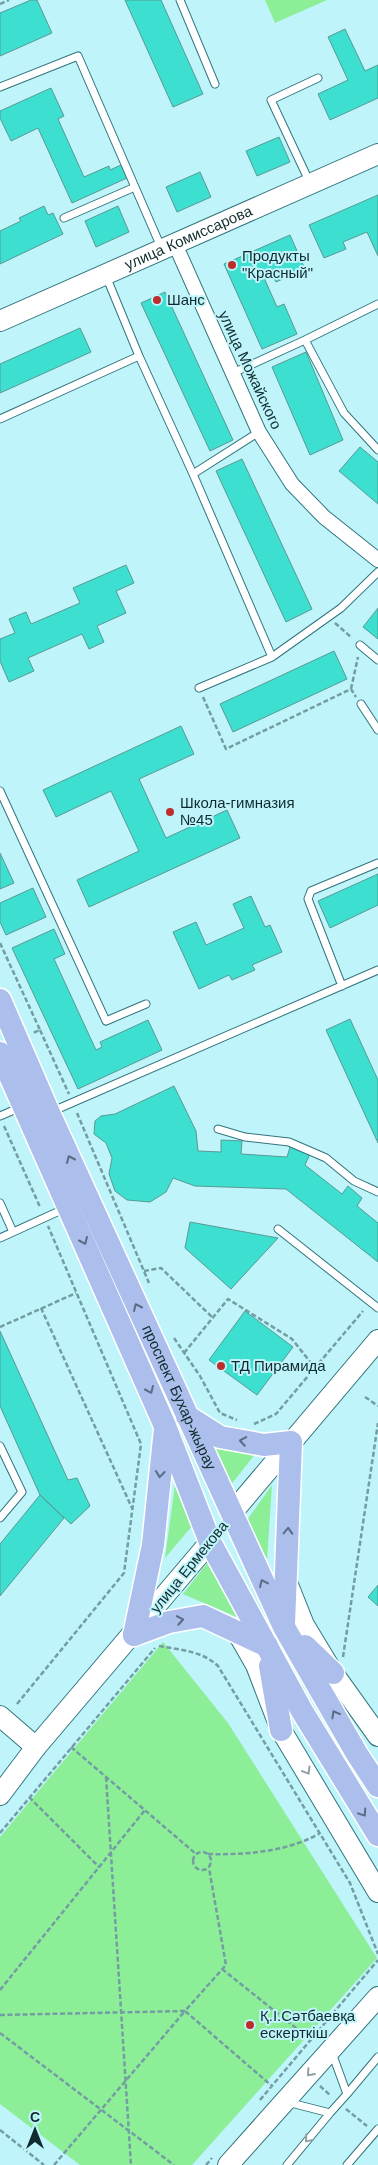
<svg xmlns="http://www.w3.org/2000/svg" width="378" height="2165" viewBox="0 0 378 2165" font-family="Helvetica,sans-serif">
	<rect width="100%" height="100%" fill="#bff4fb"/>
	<path fill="#8dee98" d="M265 0H327L275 23Z
		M211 1441 256 1453 230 1486Z
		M175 1485 193 1525 165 1558Z
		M272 1485 267 1560 247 1520Z
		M209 1561 239 1618 183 1594Z
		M163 1642 228 1723 377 1958 192 2165H80L0 2104V1837Z"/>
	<path fill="#3ddfd1" stroke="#589a92" d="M31 0H37L52 33 0 56V13Z
		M125 0H161L203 94 173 107Z
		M345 29 365 71 378 65V98L330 120 318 94 348 80 328 37Z
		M51 88 64 116 58 119 84 177 109 166 110 170 121 165 127 178 72 203 38 128 11 141 0 118V111Z
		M279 137 290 162 257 176 246 151Z
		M200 172 211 197 177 212 166 187Z
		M378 195V256L367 232 343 242 346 249 324 258 309 225Z
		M44 206 48 215 53 213 63 234 0 264V231L21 221 19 218Z
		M118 206 129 232 96 247 85 221Z
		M290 235 305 269 276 282 273 276 265 280 277 307 284 304 297 334 262 349 224 264Z
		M165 292 233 440 210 451 141 303Z
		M80 328 91 352 0 393V364Z
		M306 352 343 440 310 455 272 367Z
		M360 447 378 462V504L339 471Z
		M242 459 312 609 286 622 216 471Z
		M126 565 134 583 116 591 126 613 97 626 104 642 89 649 82 634 28 658 34 671 9 682 0 661V639L15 633 9 619 26 612 31 624 80 603 73 588Z
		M378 608V639L363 627Z
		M334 651 347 679 233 732 220 704Z
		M181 726 194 754 139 779 166 838 227 810 240 838 89 907 77 880 139 851 111 791 56 817 43 790Z
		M0 853 14 883 0 889Z
		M378 874V905L330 928 318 901Z
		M33 888 46 917 6 935 0 922V903Z
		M251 896 265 927 270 925 282 952 252 965 255 970 232 980 229 975 199 989 173 932 196 922 206 945 244 928 233 904Z
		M54 929 65 954 54 959 96 1050 102 1047 100 1042 148 1020 162 1050 78 1089 12 948Z
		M350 1019 378 1080V1143L326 1030Z
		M174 1086 196 1131 198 1151 221 1152V1140L242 1141 241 1154 287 1157 290 1147 310 1154 305 1165 342 1194 348 1186 362 1198 357 1206 378 1223V1262L286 1189 195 1186 173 1178 166 1192 150 1202 127 1200 115 1191 109 1174 112 1158 106 1143 94 1134 95 1121 101 1116 115 1114Z
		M190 1222 278 1238 231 1289 185 1248Z
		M245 1311 293 1347 257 1395 209 1360Z
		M0 1331 68 1480 77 1478 90 1506 71 1524 40 1495 0 1406Z
		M40 1495 64 1518 0 1596V1544Z
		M378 1585V1606L368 1597Z"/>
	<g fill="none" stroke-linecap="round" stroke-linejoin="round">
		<g stroke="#32757d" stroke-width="9">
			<path id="lane" d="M180 0 215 84
				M0 87 78 56 161 247
				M310 183 271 100 318 78
				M64 218 135 187
				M305 340 378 304
				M139 356 193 474
				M233 373 305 340 344 413 378 450
				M0 419 139 356 106 276
				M259 432 193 474 272 657
				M360 645 378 660
				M199 688 272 657 341 608 378 572
				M361 704 378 730
				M0 791 106 1021 146 1004
				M342 986 308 899 311 891 378 863
				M53 1111 378 970
				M0 1116 21 1107
				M218 1129 245 1137 289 1142 326 1158 354 1181 378 1192
				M0 1203 13 1232
				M278 1229 378 1308
				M0 1238 66 1208
				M0 1446 22 1492 0 1518
				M347 2094 378 2057
				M287 2102 330 2113 347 2094 332 2053
				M287 2165 330 2113
				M347 2165 378 2129"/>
		</g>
		<g stroke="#32757d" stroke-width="16">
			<path id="street" d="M175 244 259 432 292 484 324 517 378 560"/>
		</g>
		<g stroke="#32757d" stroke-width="22">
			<g id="secondary">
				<path id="s1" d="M0 321 378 154"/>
				<path d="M231 1514 378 1340"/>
				<path d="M286 1580 304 1625 333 1673 378 1736"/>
				<path d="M236 1630 256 1665 281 1730 378 1892"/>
				<path d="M0 1716 36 1747"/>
				<path d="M0 1795 36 1747 210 1542"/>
				<path d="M228 2165 378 1997"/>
			</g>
		</g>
		<g stroke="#fff" stroke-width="25">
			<g id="primary">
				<path id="s2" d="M0 1000 49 1113 284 1627 357 1754 378 1786"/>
				<path d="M0 1053 165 1426 210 1542 302 1711 378 1835"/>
				<path d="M187 1416 220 1437 264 1445 291 1442 284 1624"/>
				<path d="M134 1635 153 1545 165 1429"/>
				<path d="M134 1635 169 1622 203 1616 267 1646"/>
				<path d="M305 1646 333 1673"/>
				<path d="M270 1666 281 1730"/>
			</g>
		</g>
		<path stroke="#739da3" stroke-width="2.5" stroke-dasharray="5 2.5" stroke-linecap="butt" d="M0 4 9 0
			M335 623 352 638
			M351 689 358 657
			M203 697 226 749 351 689 356 697
			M0 943 40 1030 33 1033
			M40 1030 69 1094
			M77 1113 149 1283
			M4 1126 40 1207
			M144 1271 161 1268 212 1317
			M41 1308 132 1508
			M0 1327 76 1293
			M174 1338 200 1376 220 1413 237 1420
			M184 1353 228 1299 292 1339 315 1368
			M365 1397 378 1406
			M254 1424 276 1414 363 1311
			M159 1646C181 1650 202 1651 218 1666L350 1883 378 1954
			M343 1657 378 1423
			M17 1704 124 1573 141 1444 48 1226
			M71 1747 196 1854
			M106 1777 131 2165
			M29 1797 99 1867
			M0 1833 155 1648
			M193 1861a9 9 0 1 1 18 0a9 9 0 1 1-18 0Z
			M208 1854C246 1855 285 1852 319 1834
			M222 1969 311 2040
			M0 1990 145 1810
			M0 2015 185 2011 226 1965 209 1868
			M0 2033 174 2165
			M320 2086 331 2096
			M260 2100 378 1960
			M346 2109 367 2126
			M0 2130 44 2165
			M54 2165 185 2011 272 2086
			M206 2165 212 2158"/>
		<use href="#lane" stroke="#fff" stroke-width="7"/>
		<use href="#street" stroke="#fff" stroke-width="14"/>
		<use href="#secondary" stroke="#fff" stroke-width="20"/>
		<use href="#primary" stroke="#acbeeb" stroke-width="22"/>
	</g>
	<defs><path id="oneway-chevron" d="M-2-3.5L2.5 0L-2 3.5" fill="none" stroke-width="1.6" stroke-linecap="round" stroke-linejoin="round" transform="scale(1.25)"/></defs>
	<g stroke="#566d84">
		<use href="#oneway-chevron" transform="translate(70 1159) rotate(-114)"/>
		<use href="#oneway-chevron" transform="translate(84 1241) rotate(66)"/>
		<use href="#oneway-chevron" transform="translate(137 1307) rotate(-114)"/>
		<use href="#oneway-chevron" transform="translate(150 1390) rotate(66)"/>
		<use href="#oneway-chevron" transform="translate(243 1441) rotate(-170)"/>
		<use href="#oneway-chevron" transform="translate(160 1474) rotate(96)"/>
		<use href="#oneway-chevron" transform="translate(288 1531) rotate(-88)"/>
		<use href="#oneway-chevron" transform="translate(263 1583) rotate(-115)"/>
		<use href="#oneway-chevron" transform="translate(180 1620) rotate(-10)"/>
		<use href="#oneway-chevron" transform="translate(335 1714) rotate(-119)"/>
		<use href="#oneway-chevron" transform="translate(363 1813) rotate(56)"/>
	</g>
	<g stroke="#93a0a1">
		<use href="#oneway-chevron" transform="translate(307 1771) rotate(59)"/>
		<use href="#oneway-chevron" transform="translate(310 2073) rotate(132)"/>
		<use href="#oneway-chevron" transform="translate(308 2139) rotate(130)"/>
	</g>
	<g fill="#bc2d2b" stroke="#bff4fb" stroke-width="2">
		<circle cx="232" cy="265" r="5"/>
		<circle cx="157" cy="300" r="5"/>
		<circle cx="170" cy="812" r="5"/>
		<circle cx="221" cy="1366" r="5"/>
		<circle cx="250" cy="2025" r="5"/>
	</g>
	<g text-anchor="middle" stroke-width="4" stroke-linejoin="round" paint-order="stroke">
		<g font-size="15" fill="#0f2b2f" stroke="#bff4fb">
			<text dy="5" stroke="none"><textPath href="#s1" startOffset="206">улица Комиссарова</textPath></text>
			<text transform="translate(250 370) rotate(65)" y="5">улица Можайского</text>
			<text dy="5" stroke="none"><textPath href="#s2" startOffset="436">проспект Бухар-жырау</textPath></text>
			<text transform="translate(189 1567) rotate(-51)" y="5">улица Ермекова</text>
		</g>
		<g font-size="15" fill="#0f2b2f" stroke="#bff4fb" text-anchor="start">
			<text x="242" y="261">Продукты<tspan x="242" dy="17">"Красный"</tspan></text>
			<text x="167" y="305">Шанс</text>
			<text x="180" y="808">Школа-гимназия<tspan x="180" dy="17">№45</tspan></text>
			<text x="231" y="1371">ТД Пирамида</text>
			<text x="260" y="2021">Қ.І.Сәтбаевқа<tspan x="260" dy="17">ескерткіш</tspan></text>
		</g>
	</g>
	<g transform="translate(35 2130)" stroke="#bff4fb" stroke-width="4" paint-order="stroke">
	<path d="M0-4L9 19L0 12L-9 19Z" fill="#0f2b2f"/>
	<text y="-8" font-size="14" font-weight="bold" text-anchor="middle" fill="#0f2b2f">С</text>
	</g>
</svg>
